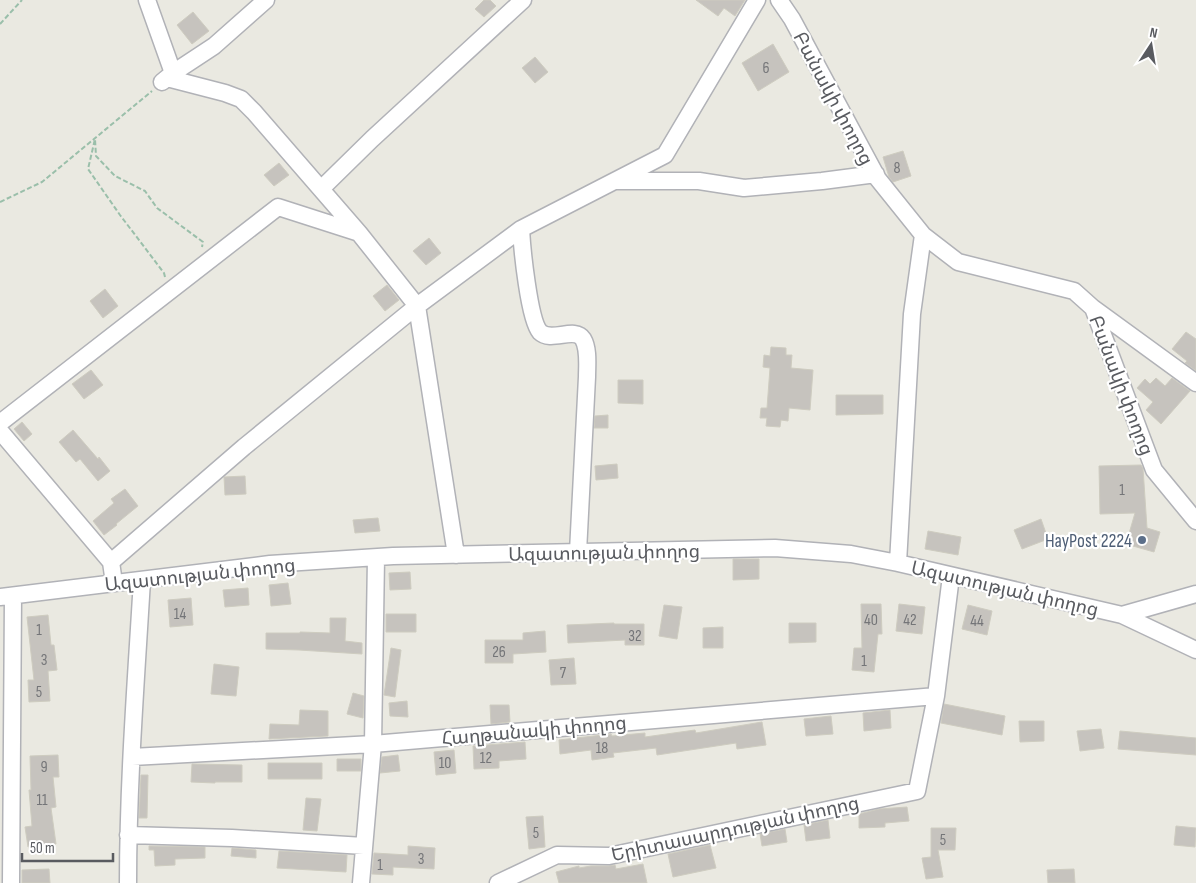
<svg xmlns="http://www.w3.org/2000/svg" width="1196" height="883" viewBox="0 0 1196 883" font-family="'Sofia Sans Condensed','Noto Sans Armenian',sans-serif">
	<rect width="100%" height="100%" fill="#eae9e1"/>
	<path fill="#c6c3be" stroke="#ceccc0" d="M484 0H490L496 6 484 17 475 9Z
		M696 0H745L735 16 724 8 718 16Z
		M193 12 209 31 192 44 177 25Z
		M773 44 789 72 758 91 742 63Z
		M535 57 548 72 535 83 522 68Z
		M903 151 911 176 893 182 889 177 883 157Z
		M279 163 289 175 274 186 264 175Z
		M429 238 441 253 426 265 413 251Z
		M387 285 399 300 385 311 373 296Z
		M105 289 118 306 103 318 90 301Z
		M1186 332 1196 339V371L1185 363 1187 361 1172 349Z
		M771 347 786 348V355H792L791 368 813 370 810 410 789 408 788 421 781 420 780 427 766 426 767 418H760L761 408H767L770 368 763 367 764 355 770 356Z
		M91 370 103 385 84 399 72 384Z
		M1156 378 1165 386 1172 378 1190 391 1161 424 1146 410 1153 402 1137 388 1145 379 1150 384Z
		M618 380H643V404L618 403Z
		M836 395H883V414L836 415Z
		M608 415V428H594L595 416Z
		M22 422 32 434 24 441 14 429Z
		M73 430 98 459 99 457 110 471 98 481 80 459 76 462 59 442Z
		M617 464 618 478 596 480 595 466Z
		M1141 465 1143 468 1147 528 1160 532 1154 552 1126 544 1135 513 1100 514 1099 466Z
		M245 476 246 494 225 495 224 477Z
		M125 489 138 506 116 524 117 525 104 535 93 521 114 503 111 499Z
		M378 518 380 531 355 533 353 520Z
		M1041 519 1048 539 1022 549 1014 530Z
		M928 531 961 537 958 555 925 549Z
		M733 559H759V579L733 580Z
		M410 572 411 589 390 590 389 573Z
		M288 583 291 604 271 606 269 585Z
		M248 588 249 605 225 607 223 590Z
		M191 598 193 625 170 627 168 600Z
		M861 604H881L882 634H878L874 672 852 670 854 648H862Z
		M899 604 925 607 922 634 896 631Z
		M664 605 682 607 677 639 659 636Z
		M968 605 992 611 987 635 962 629Z
		M386 614H416V632H386Z
		M48 615 51 645H54L57 670 48 671 50 701 29 702 28 680H34L27 617Z
		M330 618H346L345 641 362 643V654L299 650 266 649V633H300V632L330 633Z
		M614 623V624H644V645H625V640L568 643 567 625Z
		M789 623H816V642L789 643Z
		M723 627V648H703V628Z
		M545 631 546 652 513 654V663H485V640H523V633Z
		M391 648 401 650 395 697 384 695Z
		M574 658 576 684 551 685 549 660Z
		M214 664 239 667 236 696 211 694Z
		M353 693 364 696 363 718 347 714Z
		M407 701 408 717 390 716 389 703Z
		M944 704 1005 716 1002 735 941 723Z
		M490 705H509L510 722 491 724Z
		M300 710 328 711V736L269 739 270 724 299 725Z
		M890 710 891 728 864 731 863 713Z
		M831 716 833 734 806 736 804 719Z
		M1019 721H1044V741L1020 742Z
		M762 722 766 745 737 749 736 743 657 755 656 748 613 753 614 757 592 760 591 750 560 754 559 740 611 734 612 736 645 733V737L695 730 696 733Z
		M1101 729 1104 748 1080 751 1077 731Z
		M1120 731 1196 738V755L1118 749Z
		M525 742 526 759 499 761V768L474 769 473 746Z
		M454 750 456 773 436 775 434 752Z
		M58 755 59 777H53L56 807 51 808 56 844 28 847 25 827 32 826 29 790H31L30 756Z
		M398 755 400 771 380 773 382 757Z
		M337 759H361V771H337Z
		M268 763H322V779H268Z
		M192 764 242 765V782H215V783L191 782Z
		M141 775H148L147 818H139Z
		M306 798 321 799 317 831 303 830Z
		M907 807 909 821 885 823V827L859 828V814L879 809Z
		M543 816 545 847 529 849 526 817Z
		M828 820 830 838 806 841 804 825Z
		M1176 826 1196 828 1195 847 1174 845Z
		M931 828H956L955 850H938L943 877 926 879 922 858 931 857Z
		M785 829 787 842 762 846 760 834Z
		M710 845 716 868 673 877 668 854Z
		M149 846 205 847V858L175 859V865L155 866 154 850H149Z
		M408 846 435 848 434 869 393 867V875L372 874 374 853 408 855Z
		M232 848 256 850V858L231 856Z
		M279 851 347 855 346 872 277 868Z
		M643 864 647 883H559L556 872 579 866V868L591 866H609L615 865 616 869Z
		M49 869 50 883H22V870Z
		M1074 869 1075 883H1048L1047 870Z"/>
	<g fill="none" stroke-linecap="round" stroke-linejoin="round">
		<g stroke="#b1b2b7" stroke-width="19">
			<path id="minor" d="M147 0 173 73
				M779 0 792 19 878 179 923 235 958 262 1074 291 1093 308 1154 470 1196 521
				M167 78 225 93 241 99 254 112 359 233
				M162 82 173 73 214 46 266 0
				M616 181H699L744 188 822 181 876 174
				M321 189 372 139 523 0
				M521 229C522 248 529 320 540 332 551 343 575 326 583 339 589 349 587 366 587 377L578 552
				M1093 308 1196 383
				M0 423 278 207 359 233 417 306 456 555
				M0 431 111 562
				M898 563 912 314 923 235
				M114 583 111 562 244 447 417 306 521 229 665 155 757 0
				M0 597 270 564 393 556 775 548 851 554 898 563 1122 615 1196 650
				M1122 615 1196 594
				M132 757 373 744 936 696
				M128 835 232 838 364 846
				M11 883 13 596
				M128 883C128 782 136 681 142 580
				M361 883 373 744 376 558
				M498 883 557 855 609 856 917 791 936 696 951 576"/>
		</g>
		<path stroke="#9abfaa" stroke-width="2" stroke-dasharray="5 2.5" stroke-linecap="butt" d="M0 24 22 0
			M0 202 42 182 152 91
			M165 277 164 273 120 215 88 169 95 139 96 156 115 176 145 191 157 208 203 242 202 247"/>
		<use href="#minor" stroke="#fff" stroke-width="16"/>
	</g>
	<circle fill="#5c6f8a" stroke="#fff" stroke-width="2" cx="1142" cy="540" r="5"/>
	<g text-anchor="middle" stroke-width="4.5" stroke-linejoin="round" paint-order="stroke">
		<g font-size="16" fill="#747578">
			<text x="766" y="73">6</text>
			<text x="897" y="173">8</text>
			<text x="1122" y="495">1</text>
			<text x="180" y="619">14</text>
			<text x="871" y="625">40</text>
			<text x="910" y="625">42</text>
			<text x="977" y="626">44</text>
			<text x="39" y="635">1</text>
			<text x="635" y="641">32</text>
			<text x="499" y="657">26</text>
			<text x="44" y="665">3</text>
			<text x="864" y="666">1</text>
			<text x="563" y="678">7</text>
			<text x="39" y="697">5</text>
			<text x="602" y="753">18</text>
			<text x="486" y="763">12</text>
			<text x="445" y="768">10</text>
			<text x="44" y="772">9</text>
			<text x="42" y="805">11</text>
			<text x="536" y="838">5</text>
			<text x="943" y="845">5</text>
			<text x="421" y="864">3</text>
			<text x="380" y="870">1</text>
		</g>
		<g font-size="19" fill="#595b60" stroke="#fff">
			<text transform="translate(834 98) rotate(62)" y="7">Բանակի փողոց</text>
			<text transform="translate(1122 385) rotate(69)" y="7">Բանակի փողոց</text>
			<text transform="translate(604 552) rotate(-1)" y="7">Ազատության փողոց</text>
			<text transform="translate(200 574) rotate(-6)" y="7">Ազատության փողոց</text>
			<text transform="translate(1005 588) rotate(13)" y="7">Ազատության փողոց</text>
			<text transform="translate(534 730) rotate(-5)" y="7">Հաղթանակի փողոց</text>
			<text transform="translate(735 828) rotate(-12)" y="7">Երիտասարդության փողոց</text>
		</g>
		<g font-size="19" fill="#4e5e75" stroke="#fff" text-anchor="end">
			<text x="1132" y="547">HayPost 2224</text>
		</g>
	</g>
	<g transform="translate(1151 45) rotate(12)" stroke="#ffffff" stroke-width="4" paint-order="stroke">
	<path d="M0-4L9 19L0 12L-9 19Z" fill="#595b60"/>
	<text y="-8" font-size="14" font-weight="bold" text-anchor="middle" fill="#595b60">N</text>
	</g>
	<path d="M22 853v8h91v-8" fill="none" stroke="#595b60" stroke-width="2.5"/>
	<text x="30" y="853" font-size="15" fill="#595b60" stroke="#ffffff" stroke-width="4" paint-order="stroke">50 m</text>
</svg>
